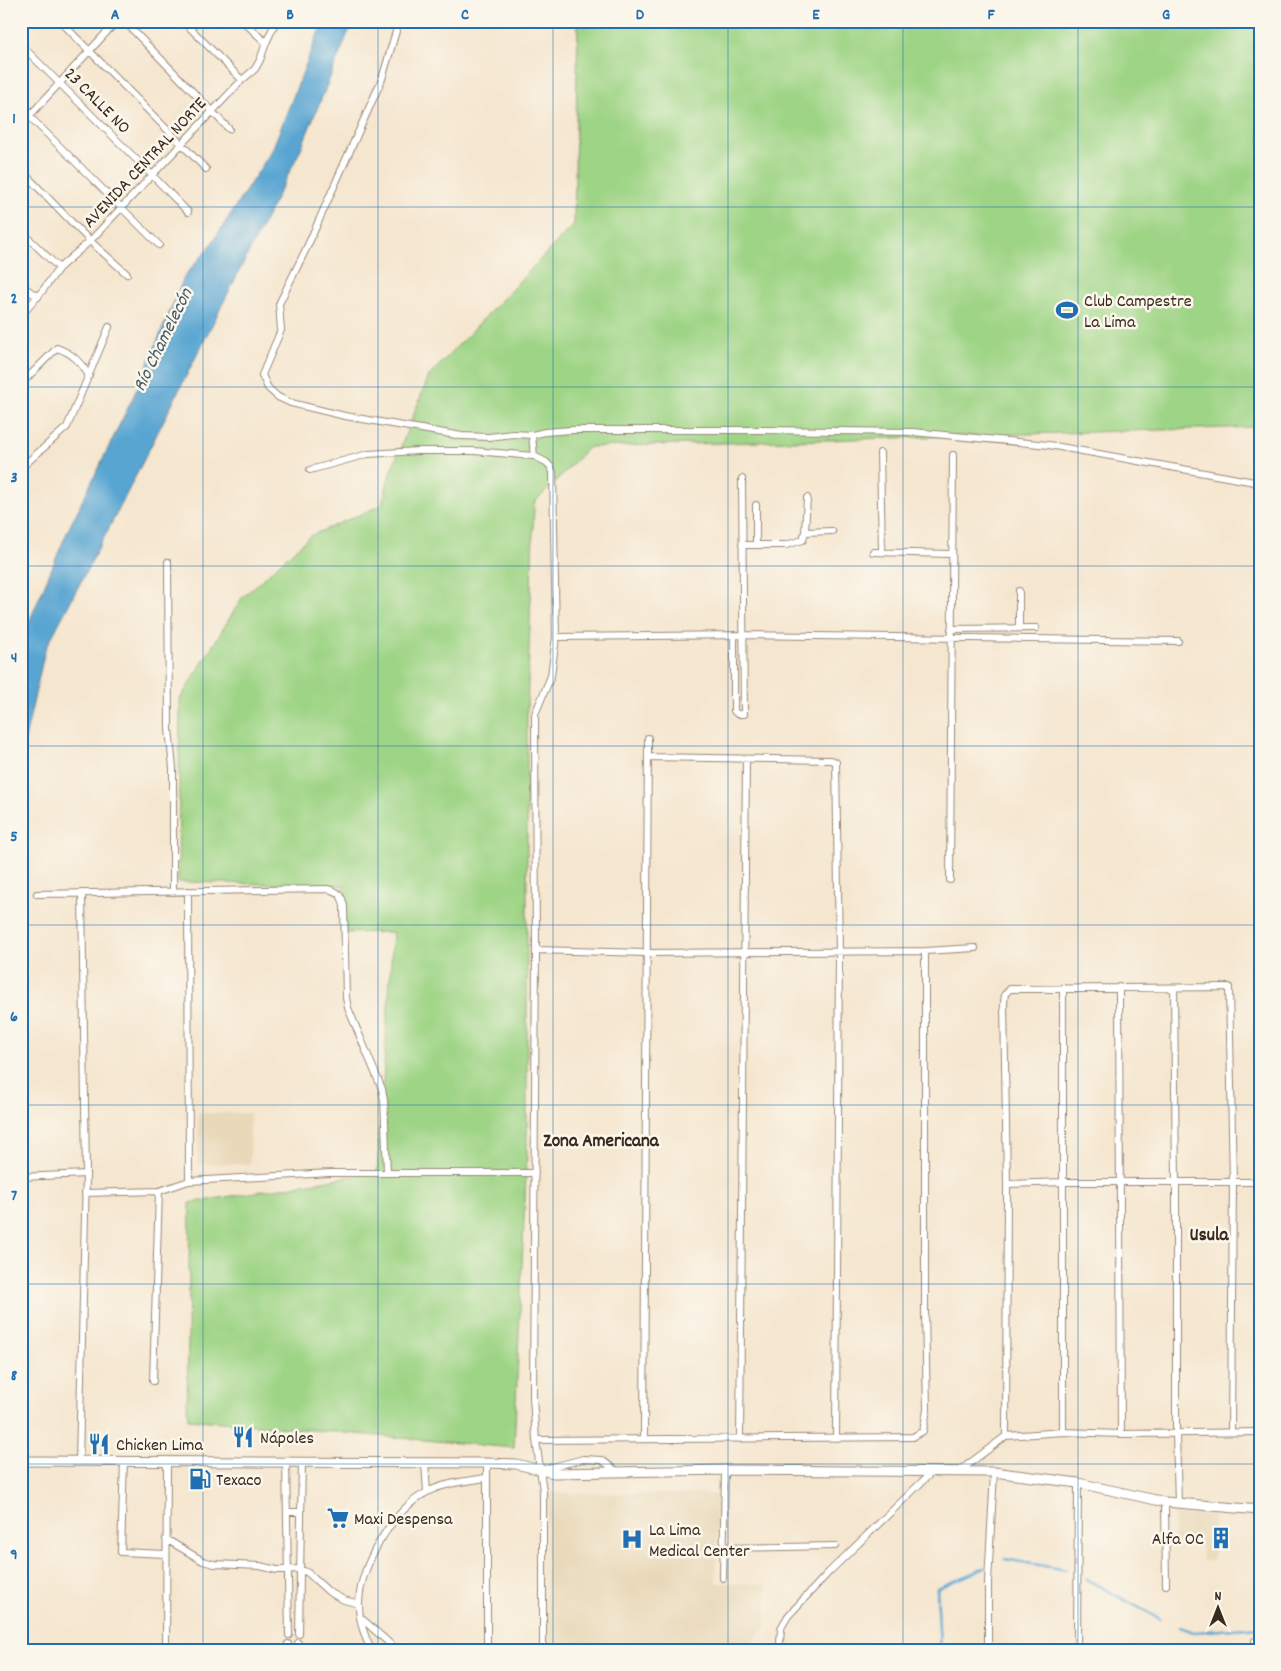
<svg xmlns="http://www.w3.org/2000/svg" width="1281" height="1671" viewBox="0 0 1281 1671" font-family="Dekko,sans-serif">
	<rect width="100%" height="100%" fill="#fbf7ec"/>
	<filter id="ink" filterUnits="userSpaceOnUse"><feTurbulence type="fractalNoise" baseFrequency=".02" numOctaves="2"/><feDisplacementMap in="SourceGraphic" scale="10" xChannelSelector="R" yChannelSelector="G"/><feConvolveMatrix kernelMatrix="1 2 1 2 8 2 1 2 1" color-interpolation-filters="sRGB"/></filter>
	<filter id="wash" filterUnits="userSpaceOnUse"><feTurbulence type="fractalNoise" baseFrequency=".0096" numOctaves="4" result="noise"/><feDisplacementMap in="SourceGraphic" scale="20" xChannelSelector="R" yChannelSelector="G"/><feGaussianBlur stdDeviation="1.12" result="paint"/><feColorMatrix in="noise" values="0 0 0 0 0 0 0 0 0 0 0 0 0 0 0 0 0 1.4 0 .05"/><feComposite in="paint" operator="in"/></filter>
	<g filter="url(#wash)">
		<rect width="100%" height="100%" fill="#f5e6cf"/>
		<path fill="#e9d9ba" d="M198 1113H250V1164H198Z
			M547 1493 717 1494 716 1583 767 1584 766 1627 745 1650H546Z
			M1174 1514 1214 1515V1561H1202V1547L1174 1546Z"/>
		<path fill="#9ed485" stroke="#6c7f52" d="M578 21H1260V427L589 447 534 503 527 711V1152L514 1448 188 1419 187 1408 190 1203 377 1172 393 932 344 933V886L178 882 180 699 242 598 310 536 382 505 389 476 429 376 574 224Z"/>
		<path fill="#59a5d2" stroke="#4a6878" d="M323 21H353L300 151 119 509 45 650 21 757V641L68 530 139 385 185 275 208 249 272 150Z"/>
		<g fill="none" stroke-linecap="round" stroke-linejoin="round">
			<path stroke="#59a5d2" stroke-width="2.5" d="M1005 1559 1066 1570
				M1086 1579 1160 1619
				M1180 1627 1194 1632 1260 1627
				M940 1650 937 1588 985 1568"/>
		</g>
	</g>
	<g filter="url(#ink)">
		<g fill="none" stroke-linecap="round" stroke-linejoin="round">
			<g stroke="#988876" stroke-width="8">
				<path id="street" d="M60 21 206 169
					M124 21 229 129
					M183 21 242 80
					M243 21 266 43
					M399 21 382 79 307 247 279 304 281 330 262 375 268 388 278 397 291 403 345 416 462 436 489 437 513 434 532 435
					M21 45 153 176 188 212
					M21 108 159 245
					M21 125 117 21
					M21 170 90 241 127 274
					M21 231 59 268
					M21 285 38 297
					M21 316 43 290 59 268 90 241 242 80 255 69 260 60 266 43 276 21
					M21 384 57 348C72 353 81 362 89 376
					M880 453 882 552
					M534 456 532 435 545 432 571 430H764L913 432 1049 445 1260 483
					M21 468 67 427 109 327
					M310 470 368 454 418 451H474L534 456 546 462 550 466 553 472 556 637
					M805 532 832 531
					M742 545H786L803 540 805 532 807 498
					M756 545V505
					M873 552 951 554
					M168 562 169 729 173 768V892
					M1019 591V628
					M951 629 1036 628
					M734 635V711L737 714H744L742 479
					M648 757 831 760 836 762 839 952 836 1438
					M950 880 953 455
					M188 891 189 1181
					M37 894 327 889C338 891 342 895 344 906L346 998 348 1008 382 1089 384 1100 387 1172
					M536 950 646 953 925 951 975 948
					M1119 987 1121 1434
					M1174 988 1176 1182V1434L1178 1503
					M21 1177 86 1174
					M1007 1184 1064 1182H1260
					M85 1193 159 1191 189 1181 330 1173H535
					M153 1381 159 1191
					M1063 1432V988
					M1006 1436 1007 1184 1004 1003 1005 994 1010 989 1229 987 1233 1182 1231 1432
					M644 1438 648 738
					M740 1439 746 760
					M536 1440 913 1437 923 1431 927 1410 925 1310V951
					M79 1461 86 1174 82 893
					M124 1461 121 1552 166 1554
					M286 1462 289 1635
					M425 1462 427 1492
					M541 1470 583 1459 602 1460 616 1471
					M958 1472 1006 1436 1063 1432 1121 1434 1260 1432
					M1165 1502 1166 1585
					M287 1512H301
					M166 1539 203 1561 214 1564 260 1566 277 1570 300 1569 308 1573 329 1592 344 1600 359 1604
					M723 1548 835 1546
					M723 1578 725 1470
					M361 1618 397 1650
					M299 1634 302 1462
					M1255 1641 1256 1650
					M780 1642 781 1628 788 1616 829 1572 932 1472
					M288 1644 289 1650
					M166 1650 167 1462
					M298 1650V1643
					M371 1650C364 1635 358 1619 359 1602 361 1564 392 1511 427 1492 444 1483 467 1481 486 1478
					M487 1650V1463
					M543 1650V1491L536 1440 533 1398 536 950 535 714 551 676 556 637 744 635 1178 641
					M988 1650V1582L994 1472
					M1077 1650 1078 1483"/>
			</g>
			<g stroke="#988876" stroke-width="11">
				<path id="secondary" d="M21 1461 487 1463 516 1464 554 1473 725 1470 994 1472 1078 1483 1165 1502 1260 1510"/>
			</g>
			<use href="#street" stroke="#fff" stroke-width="6"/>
			<use href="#secondary" stroke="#fff" stroke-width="9"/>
		</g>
	</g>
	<path fill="none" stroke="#1f6fb2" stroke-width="1" stroke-opacity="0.55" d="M203 21V1650M378 21V1650M553 21V1650M728 21V1650M903 21V1650M1078 21V1650M21 207H1260M21 387H1260M21 566H1260M21 746H1260M21 925H1260M21 1105H1260M21 1284H1260M21 1464H1260"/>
	<defs>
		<g id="stadium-bare" transform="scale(1.725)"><path d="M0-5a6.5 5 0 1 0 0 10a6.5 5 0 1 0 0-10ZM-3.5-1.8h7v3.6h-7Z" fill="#1f6fb2" stroke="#fbf7ec" stroke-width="2.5" paint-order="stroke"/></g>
		<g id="restaurant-bare" transform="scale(1.725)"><path d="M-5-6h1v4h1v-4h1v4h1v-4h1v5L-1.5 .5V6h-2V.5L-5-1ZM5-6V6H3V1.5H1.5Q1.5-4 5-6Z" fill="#1f6fb2" stroke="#fbf7ec" stroke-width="2.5" paint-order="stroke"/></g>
		<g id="fuel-bare" transform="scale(1.725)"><path d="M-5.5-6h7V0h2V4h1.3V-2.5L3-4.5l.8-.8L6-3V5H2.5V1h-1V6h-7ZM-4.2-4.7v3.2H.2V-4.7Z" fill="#1f6fb2" stroke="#fbf7ec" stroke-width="2.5" paint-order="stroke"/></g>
		<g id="supermarket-bare" transform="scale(1.725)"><path d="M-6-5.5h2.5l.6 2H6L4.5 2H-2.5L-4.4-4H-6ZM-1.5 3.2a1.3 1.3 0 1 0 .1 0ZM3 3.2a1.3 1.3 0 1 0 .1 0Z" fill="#1f6fb2" stroke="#fbf7ec" stroke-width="2.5" paint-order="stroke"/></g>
		<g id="building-bare" transform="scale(1.725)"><path d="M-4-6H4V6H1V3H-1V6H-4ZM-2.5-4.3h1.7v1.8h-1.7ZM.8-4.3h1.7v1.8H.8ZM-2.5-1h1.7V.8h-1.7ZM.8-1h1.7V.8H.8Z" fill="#1f6fb2" stroke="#fbf7ec" stroke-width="2.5" paint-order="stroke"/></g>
		<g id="hospital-bare" transform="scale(1.725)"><path d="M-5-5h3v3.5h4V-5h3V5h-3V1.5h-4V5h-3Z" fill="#1f6fb2" stroke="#fbf7ec" stroke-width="2.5" paint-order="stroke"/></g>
	</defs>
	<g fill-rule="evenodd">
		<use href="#stadium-bare" x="1067" y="310"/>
		<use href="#restaurant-bare" x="243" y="1437"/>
		<use href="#restaurant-bare" x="99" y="1444"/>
		<use href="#fuel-bare" x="200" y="1479"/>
		<use href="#supermarket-bare" x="338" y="1518"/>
		<use href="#building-bare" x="1221" y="1538"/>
		<use href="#hospital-bare" x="632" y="1539"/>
	</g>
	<g text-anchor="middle" stroke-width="5" stroke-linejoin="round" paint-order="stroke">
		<g font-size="18" fill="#3b2a1e" stroke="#fbf7ec">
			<text transform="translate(98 100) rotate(45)" y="6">23 CALLE NO</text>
			<text transform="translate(144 162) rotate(-47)" y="6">AVENIDA CENTRAL NORTE</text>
		</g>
		<g font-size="18" fill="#3b2a1e" stroke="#fbf7ec" text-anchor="start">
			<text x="1084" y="306">Club Campestre<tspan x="1084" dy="21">La Lima</tspan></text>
			<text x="260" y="1443">Nápoles</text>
			<text x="116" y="1450">Chicken Lima</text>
			<text x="216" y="1485">Texaco</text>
			<text x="354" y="1524">Maxi Despensa</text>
			<text x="649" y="1535">La Lima<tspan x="649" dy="21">Medical Center</tspan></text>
			<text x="1204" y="1544" text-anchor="end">Alfa OC</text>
		</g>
		<g font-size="19" font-style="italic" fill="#475b66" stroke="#fbf7ec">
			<text transform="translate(161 339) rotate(-64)" y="7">Río Chamelecón</text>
		</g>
		<g font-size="19" font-weight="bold" fill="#3b2a1e" stroke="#fbf7ec">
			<text x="601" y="1146">Zona Americana</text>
			<text x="1209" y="1240">Usula</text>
		</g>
	</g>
	<rect width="1281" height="1671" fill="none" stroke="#fbf7ec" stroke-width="55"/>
	<g transform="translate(1218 1608)" stroke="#fbf7ec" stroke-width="4" paint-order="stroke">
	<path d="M0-4L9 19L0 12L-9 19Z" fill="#3b2a1e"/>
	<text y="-8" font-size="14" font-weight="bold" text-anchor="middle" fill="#3b2a1e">N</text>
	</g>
	<rect x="28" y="28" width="1226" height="1616" fill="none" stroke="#1f6fb2" stroke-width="2"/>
	<g font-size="16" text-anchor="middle" font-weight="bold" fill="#1f6fb2">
		<text x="115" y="19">A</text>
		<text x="290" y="19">B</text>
		<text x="465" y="19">C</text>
		<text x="640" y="19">D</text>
		<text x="816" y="19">E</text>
		<text x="991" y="19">F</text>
		<text x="1166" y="19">G</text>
		<text x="14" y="123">1</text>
		<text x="14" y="303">2</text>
		<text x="14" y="482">3</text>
		<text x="14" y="662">4</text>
		<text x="14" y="841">5</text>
		<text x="14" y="1021">6</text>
		<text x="14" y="1200">7</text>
		<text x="14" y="1380">8</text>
		<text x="14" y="1559">9</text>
	</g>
</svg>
